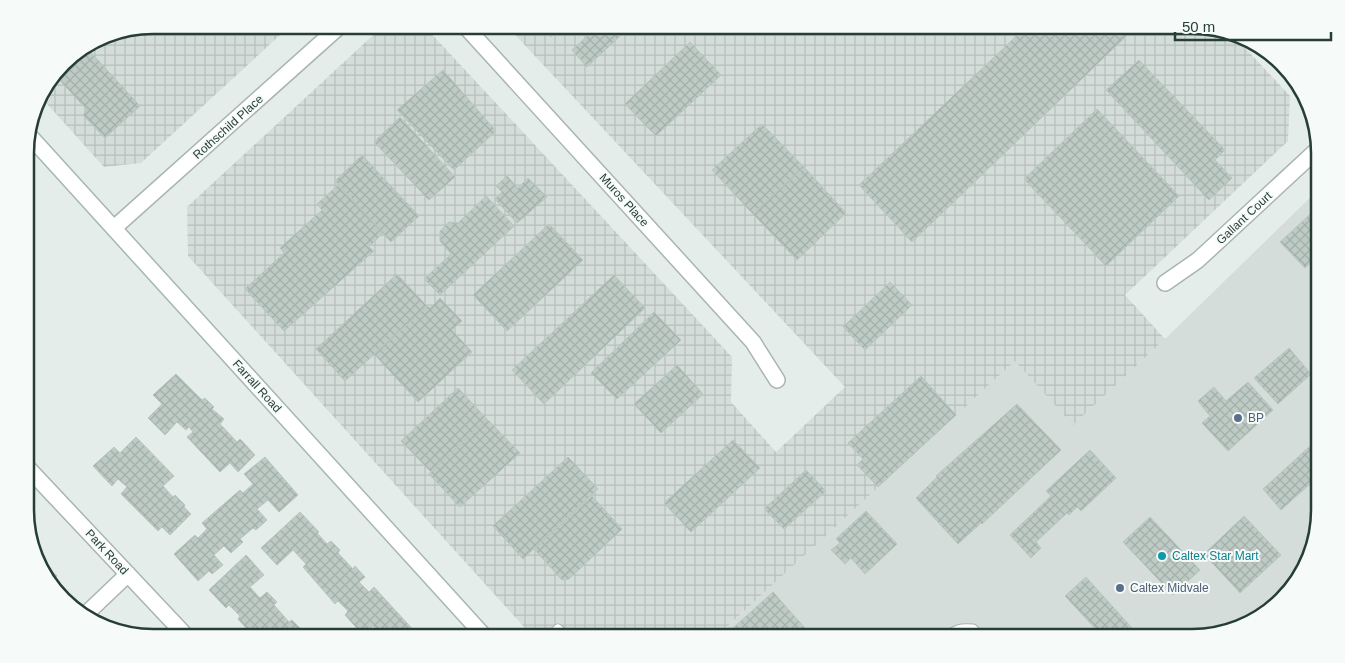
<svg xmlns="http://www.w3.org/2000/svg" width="1345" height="663" viewBox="0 0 1345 663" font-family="Arial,sans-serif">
	<defs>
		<pattern id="industrial-grid" width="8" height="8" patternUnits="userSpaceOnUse" patternTransform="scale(1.25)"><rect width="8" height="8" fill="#d4ddd9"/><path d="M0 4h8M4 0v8" fill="none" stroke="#b6bfbb"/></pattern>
		<pattern id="building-cross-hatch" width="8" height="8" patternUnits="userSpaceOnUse" patternTransform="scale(1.25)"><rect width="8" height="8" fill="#becbc5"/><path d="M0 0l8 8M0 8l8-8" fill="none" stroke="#a3afaa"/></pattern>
	</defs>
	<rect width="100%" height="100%" fill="#e5edea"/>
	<path fill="#d4ddd9" d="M1319 189 1320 510 1308 563 1248 622 1200 638H715L1016 360 1074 424 1165 339Z"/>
	<path fill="url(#industrial-grid)" d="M153 25H291L141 163 104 167 39 95 68 57 104 35Z
		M506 25H1192L1232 34 1290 96 1288 141 1125 295 1165 339 1073 425 1015 361 715 638H534L188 256 187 207 383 26 427 29 732 357 731 402 776 452 845 387Z"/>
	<path fill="url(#building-cross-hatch)" stroke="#b8c6c0" d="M539 25H564L551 37Z
		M589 25H632L587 67 572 50 594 30Z
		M1028 25H1136L1137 26 912 242 859 185Z
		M690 42 721 75 656 136 625 104Z
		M85 46 140 106 105 138 83 115 87 110 55 75 68 57Z
		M1139 60 1225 150 1215 160 1232 178 1209 200 1106 90Z
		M443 70 496 131 454 170 397 110Z
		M1097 109 1179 196 1106 266 1024 179Z
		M400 117 455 177 429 200 374 142Z
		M762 124 804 167 753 214 712 170Z
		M362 155 419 216 391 242 335 181Z
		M804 167 846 213 797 260 753 214Z
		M507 176 518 188 528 178 547 197 517 223 495 199 502 192 496 186Z
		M338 185 383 233 369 247 374 251 284 331 245 289 284 253 280 248 322 210 317 204Z
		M486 196 514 226 440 295 424 279 451 254 440 241V231L449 222 458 223Z
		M1319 206V255L1305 268 1280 242Z
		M549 224 583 260 507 331 473 295Z
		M397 274 427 306 345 381 316 349Z
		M614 275 645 308 544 404 512 370Z
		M890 282 912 305 865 350 843 327Z
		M440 298 462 321 452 330 472 352 418 402 374 354 427 306 430 308Z
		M654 312 681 340 617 399 591 373Z
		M1289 348 1311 374 1278 404 1254 378Z
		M677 365 703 394 661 433 634 404Z
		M176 374 202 400 205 398 214 407 212 409 224 419 220 424 237 442 240 439 255 455 238 472 230 463 220 472 187 437 193 432 189 427 186 430 177 422 165 435 148 418 162 404 153 395Z
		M921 376 956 415 878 487 857 465 863 459 848 443Z
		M1248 382 1273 410 1228 451 1202 423 1210 416 1198 401 1214 387 1226 401Z
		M458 388 487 419 431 472 401 441Z
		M1017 404 1061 450 982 524 981 523 958 544 916 498 937 477 936 476Z
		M487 419 520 453 460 507 429 474Z
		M136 437 174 476 163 486 173 497 175 495 185 505 184 507 191 514 170 535 162 527 158 531 121 494 127 487 118 479 112 486 93 466 114 447 120 453Z
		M1320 437V475L1281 510 1263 489Z
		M733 440 760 468 691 532 664 503Z
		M1090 450 1116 478 1081 511 1077 507 1069 515 1067 513 1036 542 1041 548 1031 558 1010 535 1051 496 1046 491Z
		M265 457 298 495 279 512 268 500 257 509 267 520 256 530 253 528 240 539 243 542 231 553 224 546 214 555 223 565 212 574 209 571 198 581 174 554 195 535 198 538 207 529 202 523 240 490 243 493 253 484 244 474Z
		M568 457 598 489 523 559 493 526Z
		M806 470 826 491 784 529 764 509Z
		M592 496 622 529 569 579 562 580 534 549Z
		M866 511 897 544 865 574 851 558 845 564 831 550 840 543 836 539Z
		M300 512 319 532 317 533 327 544 331 541 340 550 338 553 353 569 355 566 365 577 359 582 369 592 374 587 417 634 412 638H364L375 628 373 626 363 635 345 615 348 611 338 601 335 604 303 567 306 564 293 550 277 565 261 548Z
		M1244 516 1281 555 1240 593 1204 554Z
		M1150 517 1200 570 1173 595 1123 542Z
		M246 555 264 575 250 587 260 598 267 592 277 602 274 605 289 622 292 620 308 636 306 638H255L238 619 240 616 229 605 226 608 209 590Z
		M38 556 57 576 49 583Z
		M1086 577 1141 638H1104L1065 596Z
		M773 592 805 628 794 638H722Z"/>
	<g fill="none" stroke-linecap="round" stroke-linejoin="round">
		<g stroke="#a8b5b1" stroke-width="11">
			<path id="service" d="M548 638 558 629 567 638
				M946 638C955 629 961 628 973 629L981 638"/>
		</g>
		<g stroke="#a8b5b1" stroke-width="18">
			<path id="minor" d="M464 25 753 342 777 380
				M114 228 341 25
				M1165 283 1198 260 1319 148
				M26 466 188 638
				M85 615 128 574"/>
		</g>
		<g stroke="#a5b8b1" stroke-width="18">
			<path id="secondary" d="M28 134 486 638"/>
		</g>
		<use href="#service" stroke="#fff" stroke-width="9"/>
		<use href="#minor" stroke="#fff" stroke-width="15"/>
		<use href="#secondary" stroke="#fff" stroke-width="15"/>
	</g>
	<g fill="#5c6f8a" stroke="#f6faf8" stroke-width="2">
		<circle cx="1238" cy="418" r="5"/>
		<circle cx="1120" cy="588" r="5"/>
	</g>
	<circle fill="#0f9aa8" stroke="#f6faf8" stroke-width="2" cx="1162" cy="556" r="5"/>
	<g text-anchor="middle" stroke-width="4" stroke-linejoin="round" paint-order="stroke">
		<g font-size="12" fill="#263e37" stroke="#f6faf8">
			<text transform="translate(228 127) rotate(-42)" y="4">Rothschild Place</text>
			<text transform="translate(624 200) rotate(48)" y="4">Muros Place</text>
			<text transform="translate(1244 218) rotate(-43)" y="4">Gallant Court</text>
			<text transform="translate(257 386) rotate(48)" y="4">Farrall Road</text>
			<text transform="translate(107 552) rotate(47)" y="4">Park Road</text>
		</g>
		<g font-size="12" fill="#4e5e75" stroke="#f6faf8" text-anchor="start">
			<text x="1248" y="422">BP</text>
			<text x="1130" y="592">Caltex Midvale</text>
		</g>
		<g font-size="12" fill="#0d838f" stroke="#f6faf8" text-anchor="start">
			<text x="1172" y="560">Caltex Star Mart</text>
		</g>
	</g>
	<path d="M0 0H1345V663H0ZM153 34H1192A119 119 0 0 1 1311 153V510A119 119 0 0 1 1192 629H153A119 119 0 0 1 34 510V153A119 119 0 0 1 153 34Z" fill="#f6faf8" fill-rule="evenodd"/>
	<path fill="none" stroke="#263e37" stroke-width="2.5" d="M153 34H1192A119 119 0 0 1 1311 153V510A119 119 0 0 1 1192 629H153A119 119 0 0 1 34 510V153A119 119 0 0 1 153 34Z"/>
	<path d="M1175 32v8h156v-8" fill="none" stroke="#263e37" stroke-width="2.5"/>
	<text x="1182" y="32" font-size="15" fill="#263e37" stroke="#f6faf8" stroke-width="4" paint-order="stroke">50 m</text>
</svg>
